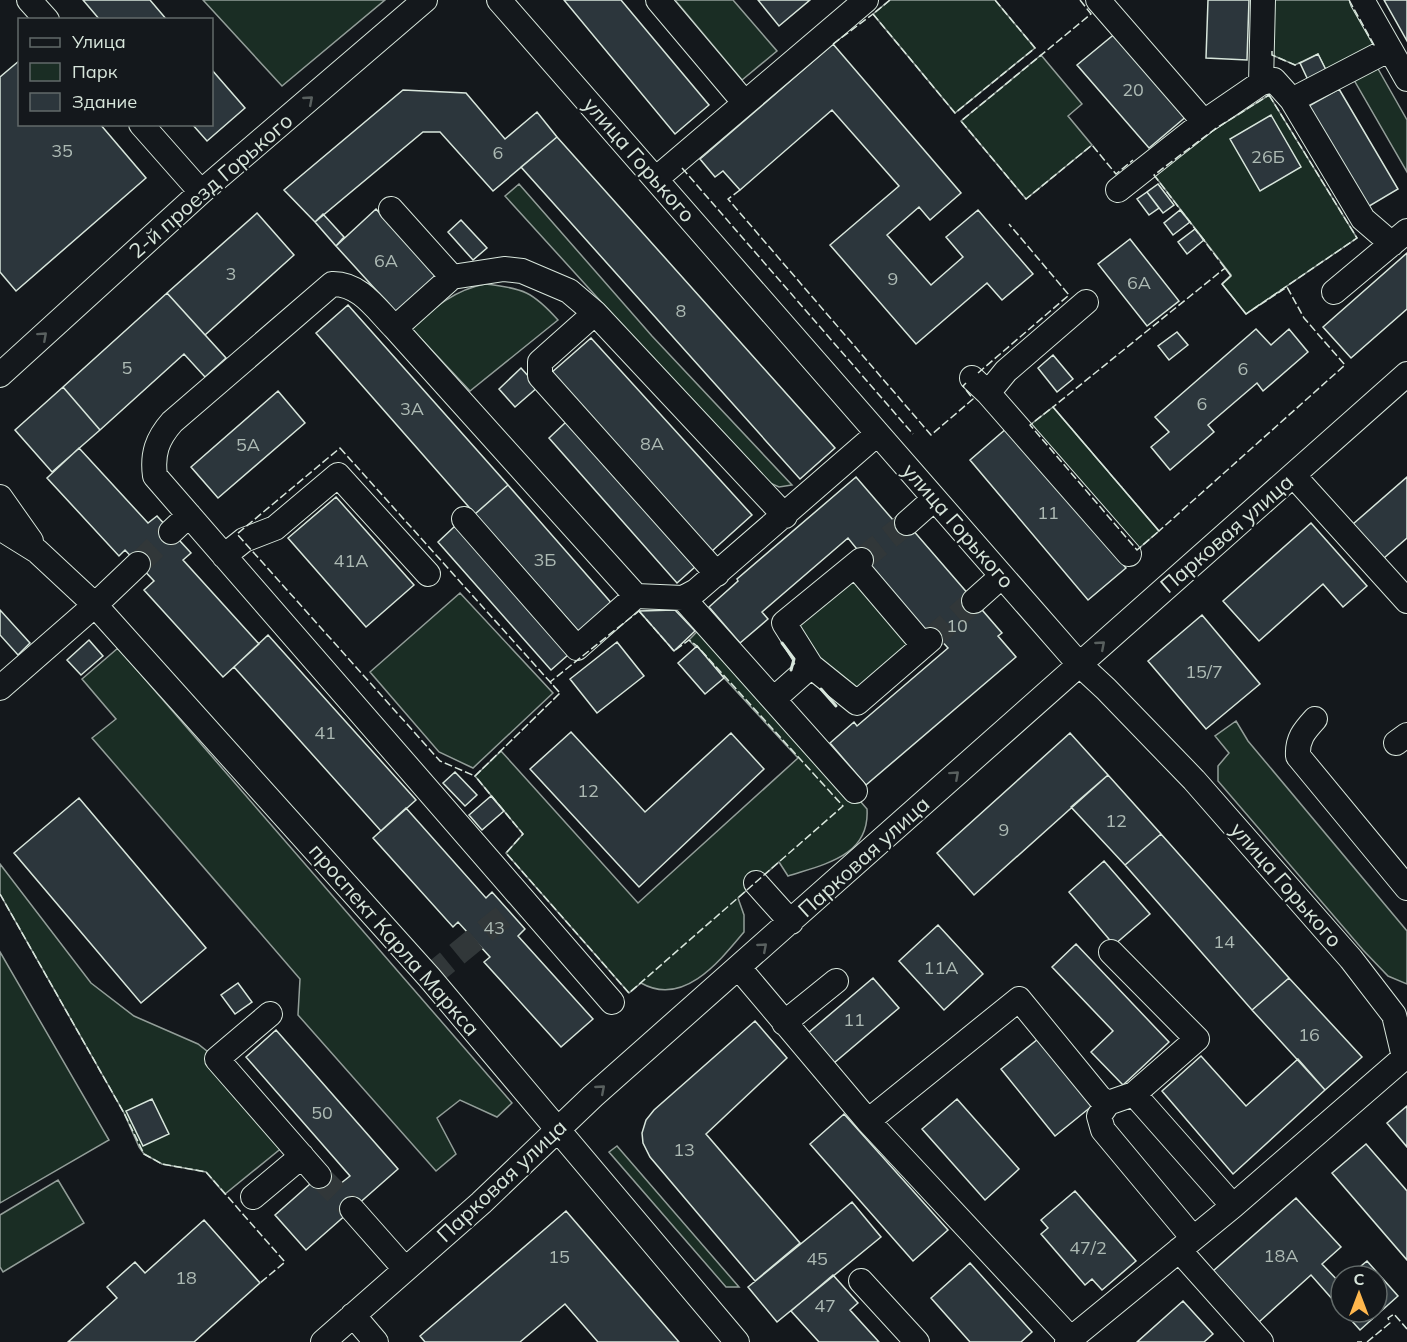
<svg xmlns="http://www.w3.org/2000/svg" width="1407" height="1342" viewBox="0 0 1407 1342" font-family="Mulish,sans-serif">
	<rect width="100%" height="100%" fill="#14181c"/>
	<path fill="#1a2d24" stroke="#939e99" stroke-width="1.5" d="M203 0H385L282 86Z
		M675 0H733L777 51 742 80Z
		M890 0H995L1035 48 955 113 873 14Z
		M1273 0H1349L1374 45 1326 70 1318 54 1295 65 1272 55Z
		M1041 55 1082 104 1068 116 1092 145 1026 199 961 121Z
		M1377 67 1407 120V172L1354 80Z
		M1269 95 1357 238 1246 314 1222 284 1231 275 1154 175 1215 129Z
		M519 184 652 336 792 485 779 487 763 480 505 196Z
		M485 284C523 288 533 292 558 320L470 391 411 328C434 308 454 290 485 284Z
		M1053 407 1159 531 1137 550 1030 425Z
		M855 565 923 645 857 703 784 623Z
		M460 593 553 693 473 768 439 752 370 672Z
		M706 622 867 809C870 856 825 864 788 876L779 862 738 898 744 915V932C719 962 683 1007 641 983L629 993 506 853 523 834 475 776 501 751 638 903 798 758 689 640Z
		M118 648 512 1103 497 1117 460 1100 437 1118 456 1154 436 1171 298 1015 300 979 92 738 116 719 82 679Z
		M1236 721 1248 741 1407 931V984L1388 976 1363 950 1218 781V766L1229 753 1215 736Z
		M0 864 91 983 134 1016 198 1044 217 1059 289 1142 225 1194 206 1172 162 1164 144 1154 139 1147 124 1113 0 894Z
		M0 952 109 1140 0 1203Z
		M617 1146 739 1287H726L609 1152Z
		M58 1180 84 1223 3 1272 0 1267V1215Z"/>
	<path fill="#2c363c" stroke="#d8e6dc" stroke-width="1.5" d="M83 0H150L167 20H100Z
		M564 0H621L709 105 675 134Z
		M758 0H810L779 26Z
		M1208 0H1249L1247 60 1206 58Z
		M1384 0H1407V41Z
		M1117 32 1188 115 1149 148 1077 65Z
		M833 44 961 193 930 220 919 207 887 235 931 285 963 257 946 237 978 210 1033 274 1002 300 987 283 916 344 830 245 899 186 832 110 740 190 723 171 715 177 700 159Z
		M1318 54 1326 70 1308 80 1300 63Z
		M20 60V124H100L146 178 16 291 0 272V77Z
		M212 70 245 108 207 141 192 124H212Z
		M1339 89 1398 189 1366 208 1307 107Z
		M403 90 466 93 505 139 537 112 557 137 493 191 440 132H423L315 222 284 190Z
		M1271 115 1301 167 1260 191 1230 139Z
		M557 137 835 448 800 479 521 167Z
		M1158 184 1174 205 1163 213 1147 192Z
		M1147 192 1159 208 1149 215 1137 199Z
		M376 209 436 276 396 312 336 246Z
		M1180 210 1190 222 1173 235 1164 223Z
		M257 213 294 255 205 335 167 293Z
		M323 214 344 237 336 246 315 222Z
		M461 220 487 248 473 260 448 232Z
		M1195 229 1204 240 1187 254 1178 242Z
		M1130 239 1179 301 1147 326 1098 264Z
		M1407 253V309L1351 358 1323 327Z
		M167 293 226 358 205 377 184 354 100 430 63 387Z
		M348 305 508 485 475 514 316 333Z
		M1256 329 1271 345 1289 329 1308 352 1263 391 1257 383 1208 425 1214 432 1170 470 1151 447 1169 432 1155 417Z
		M1177 332 1188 345 1169 360 1158 346Z
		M591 338 752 515 712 551 551 373Z
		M1053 355 1073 379 1057 392 1038 368Z
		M521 368 538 387 515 407 499 389Z
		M63 387 100 430 52 472 15 430Z
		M278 391 305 423 218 498 191 467Z
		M566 422 695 567 677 583 549 438Z
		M1007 428 1126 568 1088 600 970 460Z
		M79 448 148 523 157 516 191 553 183 560 259 644 223 677 144 590 154 581 125 550 119 556 47 478Z
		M856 477 893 520 899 514 1002 633 998 636 1016 657 866 785 830 743 854 722 857 726 948 648 939 638 933 643 848 538 762 612 768 619 740 643 709 607 738 581 737 579Z
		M1407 477V538L1384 558 1353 524Z
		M508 485 614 606 582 635 475 514Z
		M336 497 414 585 366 627 288 538Z
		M1311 523 1367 586 1343 607 1323 584 1259 641 1223 601Z
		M455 526 568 655 551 670 438 542Z
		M0 610 30 643 18 655 0 635Z
		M675 610 695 631 674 651 639 611Z
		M1202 615 1260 684 1206 729 1148 661Z
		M268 635 416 800 381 831 234 667Z
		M89 640 103 656 81 675 67 660Z
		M617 642 644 676 597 713 570 679Z
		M697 646 724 678 705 694 678 663Z
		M571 732 645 812 731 733 764 769 639 887 530 769Z
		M1070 733 1108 775 974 895 937 853Z
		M455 772 477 795 465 806 443 783Z
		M1108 775 1161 834 1125 865 1071 807Z
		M491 796 504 811 482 830 469 815Z
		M79 798 206 948 141 1003 14 853Z
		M406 808 486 898 492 892 525 929 518 936 593 1019 561 1047 484 962 490 957 458 922 453 927 373 838Z
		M1161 834 1289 978 1252 1010 1125 865Z
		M1104 861 1150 914 1114 945 1069 892Z
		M938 925 983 974 944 1010 899 961Z
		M1076 944 1169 1042 1123 1085 1091 1052 1113 1031 1052 967Z
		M873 978 899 1008 834 1063 808 1033Z
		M1289 978 1362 1057 1325 1090 1252 1010Z
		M238 983 252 1002 235 1014 221 995Z
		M755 1021 787 1058 706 1134 800 1243 755 1281 650 1157 643 1143 642 1133 646 1120 654 1110Z
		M276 1030 398 1169 306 1250 275 1215 327 1169 340 1184 350 1176 246 1057Z
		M1038 1039 1092 1106 1055 1136 1001 1069Z
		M1201 1056 1246 1106 1298 1059 1325 1090 1233 1174 1162 1091Z
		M152 1099 169 1134 143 1146 126 1111Z
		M957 1099 1019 1169 985 1200 922 1129Z
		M1407 1106V1147L1387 1123Z
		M844 1114 948 1230 913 1261 810 1144Z
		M1366 1144 1407 1191V1260L1332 1173Z
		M1075 1191 1136 1261 1102 1290 1092 1279 1085 1285 1041 1234 1048 1228 1041 1220Z
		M1296 1198 1341 1247 1322 1264 1341 1284V1309L1311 1275 1259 1322 1213 1271Z
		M852 1202 881 1237 777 1322 748 1287Z
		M566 1211 679 1342H598L565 1304 520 1342H425L420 1336Z
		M204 1220 260 1283 194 1342H68L117 1298 107 1287 135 1262 145 1273Z
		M1367 1261 1398 1296 1360 1330 1344 1312H1377V1276H1349Z
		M970 1263 1032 1332 1021 1342H970L931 1298Z
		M833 1275 858 1303 850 1310 879 1342H819L791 1311Z
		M1183 1301 1213 1334 1204 1342H1137Z"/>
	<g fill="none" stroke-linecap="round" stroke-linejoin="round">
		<path stroke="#313739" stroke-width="24" stroke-dasharray="24 12" stroke-linecap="butt" d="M861 560 907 523
			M138 564 171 532
			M930 640 974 601
			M429 977 523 900
			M319 1176 352 1209"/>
		<g stroke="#d8e6dc" stroke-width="26">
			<path id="minor" d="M29 0 47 20
				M499 0 1079 664 1106 689 1194 780 1351 959 1394 1015 1404 1057
				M658 0 744 102
				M1098 0 1204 122 1261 83 1274 80 1292 100 1390 49
				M1362 0 1407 79
				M1261 83 1263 0
				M1292 100 1363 219 1392 244
				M141 124 201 192
				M657 178 866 0
				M1118 190 1204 122
				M391 209 452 277
				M1334 292 1407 231
				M1086 302 1006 371 988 393 1129 554
				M595 313 540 362V376L717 574
				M395 328 452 277 504 269 522 271 569 291 595 313 785 516
				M0 375 201 192 425 0
				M972 378 988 393
				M1294 476 1407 601
				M0 497 31 541
				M464 519 577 648 636 596
				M907 523 934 499
				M0 528 37 551 95 605 429 977 737 1342
				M171 532 189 515
				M224 556 244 540 275 528 338 475 428 574
				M855 565 923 645
				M683 598 855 791
				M974 601 1002 576
				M811 666 857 703 930 640
				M0 688 95 605 138 564
				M775 698 811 666 784 623 861 560
				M1315 719C1304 731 1297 739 1298 756L1407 888
				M1396 743 1407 735
				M756 883 791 922
				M1111 952 1197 1039 1134 1094
				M739 968 868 1121 1071 1339
				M612 1002 155 476C152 454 157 439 172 422L332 284C360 283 377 310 395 328L636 596 683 598 696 591 877 434
				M270 1014 217 1059 319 1176
				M784 1023 836 981
				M1108 1103 1099 1116 1103 1130 1193 1238
				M868 1121 1019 999 1100 1098 1108 1103 1134 1094 1233 1206
				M253 1197 302 1156
				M352 1209 405 1269
				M1179 1250 1261 1342
				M861 1281 917 1342
				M353 1315 376 1342
				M323 1342 481 1203 593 1096 1407 374
				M1067 1342 1233 1206 1407 1055"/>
		</g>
		<use href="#minor" stroke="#14181c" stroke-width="24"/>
		<path stroke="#d8e6dc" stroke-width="1.5" stroke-dasharray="8 3" stroke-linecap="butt" d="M890 0 873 14 955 113 1035 48 995 0
			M1080 0 1091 14 961 121 1026 199 1092 145 1116 174 1133 160
			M1349 0 1374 45 1371 47
			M833 44 873 14
			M1272 51V55L1295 65 1302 62
			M1269 95 1357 238 1246 314 1222 284 1231 276 1154 175 1215 129Z
			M682 168 913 434
			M740 190 728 199 931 435 973 399 963 386 966 383
			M1225 268 1231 276 1222 284 1246 314 1287 287 1304 318 1345 365 1159 531 1053 407Z
			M978 373 1069 295 1009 224
			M1053 407 1159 531 1137 550 1030 425Z
			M340 448 560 693 475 776 440 761 237 534Z
			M639 611 674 651 689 640 697 646 843 806 629 993 506 853 523 834 475 776 560 693 550 682Z
			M0 894 124 1113 144 1154 162 1164 206 1172 285 1262 260 1283
			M1357 1342H1362
			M1367 1342 1390 1323 1388 1318 1394 1314 1407 1329"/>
		<path stroke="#d8e6dc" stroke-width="3" d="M782 643 794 659 791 670
			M821 689 836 706"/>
	</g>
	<defs><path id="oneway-chevron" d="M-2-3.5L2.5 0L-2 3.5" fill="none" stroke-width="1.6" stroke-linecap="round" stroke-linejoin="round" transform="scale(1.5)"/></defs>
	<g stroke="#59605f">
		<use href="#oneway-chevron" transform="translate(309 100) rotate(-41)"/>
		<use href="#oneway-chevron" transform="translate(43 336) rotate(-42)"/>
		<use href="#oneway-chevron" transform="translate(1101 645) rotate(-41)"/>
		<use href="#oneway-chevron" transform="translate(955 775) rotate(-42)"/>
		<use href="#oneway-chevron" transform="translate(763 947) rotate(-41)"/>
		<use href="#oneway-chevron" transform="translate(601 1089) rotate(-41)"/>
	</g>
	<g text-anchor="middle" stroke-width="4.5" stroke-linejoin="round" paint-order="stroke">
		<g font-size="18" fill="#adbab4">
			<text x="1133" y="96">20</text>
			<text x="62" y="157">35</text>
			<text x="498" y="159">6</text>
			<text x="1268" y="163">26Б</text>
			<text x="386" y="267">6А</text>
			<text x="231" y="280">3</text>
			<text x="893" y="285">9</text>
			<text x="1139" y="289">6А</text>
			<text x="681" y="317">8</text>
			<text x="127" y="374">5</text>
			<text x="1243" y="375">6</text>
			<text x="1202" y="410">6</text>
			<text x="412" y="415">3А</text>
			<text x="652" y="450">8А</text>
			<text x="248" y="451">5А</text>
			<text x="1048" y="519">11</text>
			<text x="545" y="566">3Б</text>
			<text x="351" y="567">41А</text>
			<text x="957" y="632">10</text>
			<text x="1204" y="678">15/7</text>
			<text x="325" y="739">41</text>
			<text x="588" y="797">12</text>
			<text x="1116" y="827">12</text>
			<text x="1004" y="836">9</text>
			<text x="494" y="934">43</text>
			<text x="1224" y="948">14</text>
			<text x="941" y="974">11А</text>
			<text x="854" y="1026">11</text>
			<text x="1309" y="1041">16</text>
			<text x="322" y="1119">50</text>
			<text x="684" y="1156">13</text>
			<text x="1088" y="1254">47/2</text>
			<text x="1281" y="1262">18А</text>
			<text x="559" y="1263">15</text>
			<text x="817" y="1265">45</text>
			<text x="186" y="1284">18</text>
			<text x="825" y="1312">47</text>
		</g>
		<g font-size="21" fill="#d8e6dc" stroke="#14181c">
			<text transform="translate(639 160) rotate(49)" y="7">улица Горького</text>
			<text transform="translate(211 186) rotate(-41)" y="7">2-й проезд Горького</text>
			<text transform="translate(958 526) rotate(49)" y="7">улица Горького</text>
			<text transform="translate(1227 534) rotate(-41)" y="7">Парковая улица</text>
			<text transform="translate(864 857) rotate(-42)" y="7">Парковая улица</text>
			<text transform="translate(1286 885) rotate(49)" y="7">улица Горького</text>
			<text transform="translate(394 940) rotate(49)" y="7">проспект Карла Маркса</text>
			<text transform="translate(502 1181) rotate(-43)" y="7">Парковая улица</text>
		</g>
	</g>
	<rect x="18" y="18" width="195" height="108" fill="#14181c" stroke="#626a69" stroke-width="1.5"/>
	<rect x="30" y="38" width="30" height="9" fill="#14181c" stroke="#626a69" stroke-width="1.5"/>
	<text x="72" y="48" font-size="18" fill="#d8e6dc">Улица</text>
	<rect x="30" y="63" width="30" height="18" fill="#1a2d24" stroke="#626a69" stroke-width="1.5"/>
	<text x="72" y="78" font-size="18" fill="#d8e6dc">Парк</text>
	<rect x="30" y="93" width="30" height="18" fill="#2c363c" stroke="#626a69" stroke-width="1.5"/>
	<text x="72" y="108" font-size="18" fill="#d8e6dc">Здание</text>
	<g transform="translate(1359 1294)"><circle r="28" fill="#14181c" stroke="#626a69" stroke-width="1.5"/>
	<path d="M0-4.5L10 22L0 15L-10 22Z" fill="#ffb74d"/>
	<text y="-9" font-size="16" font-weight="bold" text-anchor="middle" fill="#d8e6dc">С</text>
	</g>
</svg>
